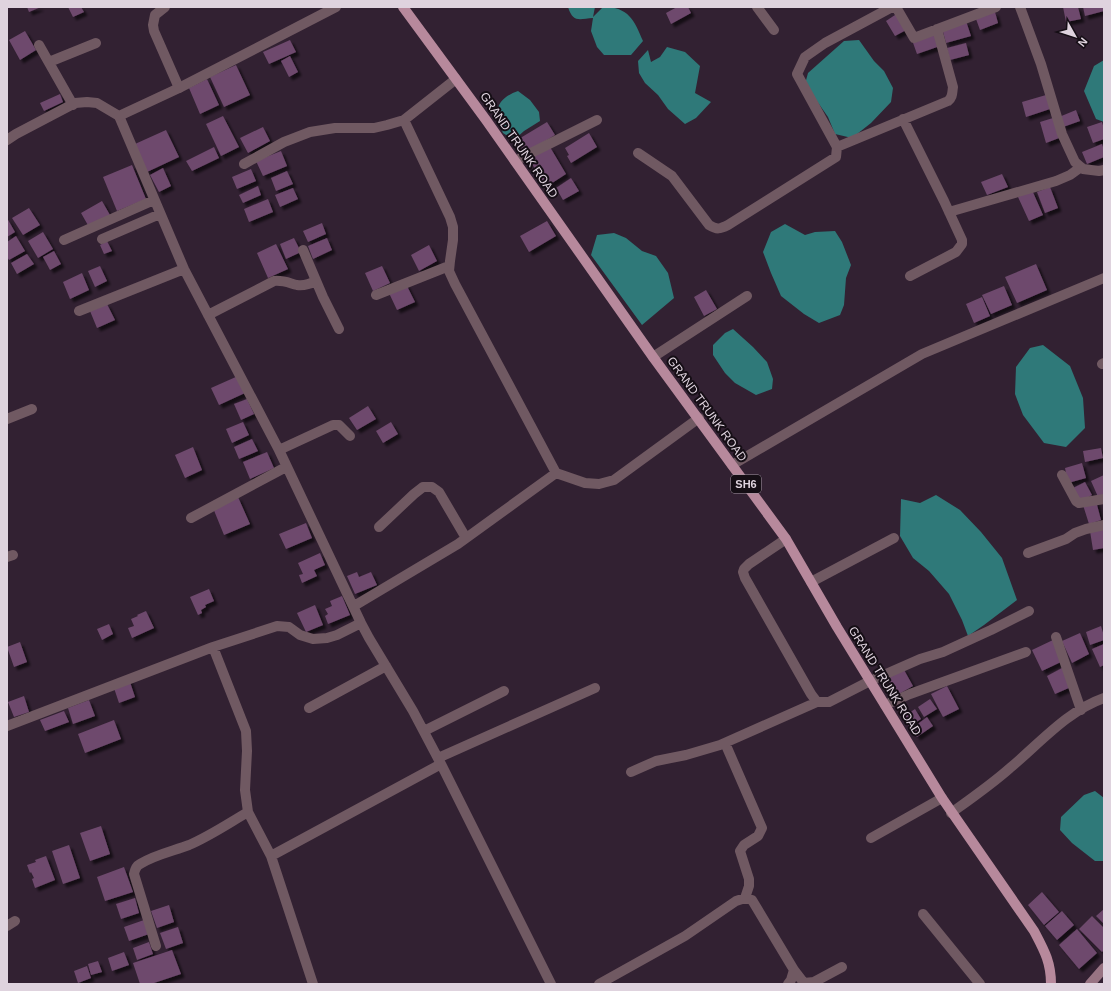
<svg xmlns="http://www.w3.org/2000/svg" width="1111" height="991" viewBox="0 0 1111 991" font-family="Arial,sans-serif">
	<defs>
		<filter id="shadow"><feDropShadow dx="3.5" dy="3.5" stdDeviation="1" flood-color="#0009"/></filter>
	</defs>
	<rect width="100%" height="100%" fill="#322132"/>
	<path fill="#2f7979" d="M568 7H595L593 17 603 7C629 7 634 20 643 41L631 55H604L597 47 591 31 593 18C579 19 573 23 568 7Z
		M859 40 874 61 884 71 893 88 891 102 871 123 852 138 835 134 828 117 805 84 808 73 844 41Z
		M667 47 685 52 700 66 695 93 711 102 696 118 685 124 668 109 658 95 645 83 639 73 638 61 648 50 651 62 660 57Z
		M1104 60V122L1096 119 1084 91 1094 66Z
		M518 91 530 100 539 112 540 121 524 131 514 140 503 133C501 127 497 121 497 115 497 101 507 95 518 91Z
		M785 224 805 235 815 232 835 231 842 242 851 265 846 278 844 305 840 315 819 323 804 314 781 296 771 273 763 252 771 232Z
		M614 233 626 238 642 251 656 256 668 273 674 298 642 325 591 255 597 235Z
		M733 329 753 347 767 362 773 379 772 389 756 395 735 383 725 373 713 355V345L725 333Z
		M1043 345 1070 366 1083 398 1085 428 1066 447 1044 443 1023 415 1015 394 1016 367 1030 348Z
		M936 495 960 510 981 532 1002 558 1017 600 984 625 968 636 962 620 949 594 929 571 913 558 900 536 901 499 920 503Z
		M1095 791 1104 798V861H1095L1072 843 1060 830 1061 817 1084 795Z"/>
	<path fill="#6e496d" filter="url(#shadow)" d="M27 7H41L29 12Z
		M68 7H81L84 12 73 17Z
		M677 7H688L691 13 671 24 666 13Z
		M1063 7H1078L1081 19 1066 22Z
		M1083 7H1104V11L1085 16Z
		M995 12 998 23 980 30 976 19Z
		M898 13 908 29 895 36 886 21Z
		M966 21 971 36 946 43 942 28Z
		M25 31 36 50 20 60 9 40Z
		M935 33 940 46 917 54 912 40Z
		M290 40 296 52 269 64 263 52Z
		M966 43 969 55 950 60 947 48Z
		M290 56 298 72 289 77 281 61Z
		M236 65 250 95 224 107 210 77Z
		M207 79 219 105 200 114 189 88Z
		M60 94 63 102 44 111 40 103Z
		M1046 95 1050 109 1026 117 1022 102Z
		M1076 110 1080 121 1063 127 1059 117Z
		M223 116 239 147 221 156 206 124Z
		M1053 118 1059 138 1046 143 1040 122Z
		M547 122 555 135 524 154 517 140Z
		M1102 122 1104 129V139L1093 143 1087 127Z
		M263 127 270 141 248 153 240 138Z
		M166 130 179 157 147 172 135 144Z
		M589 133 597 147 571 163 567 156 569 155 565 148Z
		M1102 144 1104 150V157L1087 164 1082 152Z
		M214 147 219 158 192 171 186 161Z
		M550 147 566 174 546 187 529 159Z
		M281 151 287 166 263 176 256 161Z
		M132 165 146 199 117 211 103 177Z
		M163 168 171 186 159 192 150 175Z
		M251 169 256 181 237 189 232 177Z
		M287 171 293 184 276 191 271 178Z
		M1002 174 1008 187 987 195 981 182Z
		M571 178 579 191 563 200 556 188Z
		M258 186 261 195 243 203 239 195Z
		M1050 187 1058 208 1045 213 1037 192Z
		M293 188 298 199 280 207 275 195Z
		M1032 190 1043 215 1029 221 1018 197Z
		M268 199 273 212 249 222 244 209Z
		M102 201 110 215 89 227 81 213Z
		M29 208 40 225 23 235 12 218Z
		M7 218 15 232 7 237Z
		M547 221 556 236 529 252 520 236Z
		M322 223 326 234 308 242 303 231Z
		M43 232 53 249 38 258 28 241Z
		M16 236 25 251 9 260 7 257V242Z
		M294 238 301 252 286 259 280 244Z
		M327 238 332 250 313 259 308 246Z
		M107 241 112 251 104 254 100 245Z
		M276 244 288 269 268 278 257 253Z
		M429 245 437 261 419 271 411 255Z
		M54 251 61 264 50 270 43 257Z
		M27 254 34 264 17 274 11 263Z
		M1036 264 1047 290 1017 303 1005 277Z
		M100 266 107 281 95 287 88 271Z
		M382 266 390 283 373 291 365 273Z
		M82 273 89 290 70 299 63 282Z
		M406 284 415 302 397 310 389 293Z
		M1004 286 1012 305 991 314 982 295Z
		M706 290 717 309 704 316 694 297Z
		M982 297 990 316 974 323 966 304Z
		M107 304 115 320 97 328 90 311Z
		M238 376 245 393 219 405 211 388Z
		M247 399 254 414 241 420 234 404Z
		M368 406 376 419 357 430 349 418Z
		M243 422 249 435 232 443 226 429Z
		M391 422 398 434 383 443 376 431Z
		M252 439 258 451 239 459 234 447Z
		M193 447 202 470 185 478 175 455Z
		M1101 448 1103 458 1085 462 1083 451Z
		M267 452 274 468 250 479 243 462Z
		M1082 463 1086 478 1068 483 1065 468Z
		M1104 475V497L1099 499 1091 481Z
		M1085 482 1092 495 1080 502 1073 488Z
		M238 497 250 524 224 535 213 508Z
		M1096 501 1101 520 1089 524 1083 505Z
		M306 523 312 538 286 549 279 534Z
		M1104 529V548L1093 550 1090 531Z
		M320 553 325 565 314 570 317 576 302 583 299 575 303 574 298 563Z
		M357 572 359 577 371 572 377 585 355 594 347 576Z
		M209 589 214 601 205 605 206 607 201 610 202 613 198 615 190 597Z
		M342 596 350 615 328 624 325 616 328 614 325 609 332 606 330 601Z
		M315 605 323 625 306 632 297 613Z
		M146 611 154 628 132 638 128 628 134 626 131 619 138 616 137 615Z
		M109 624 113 634 102 640 97 629Z
		M1101 626 1104 636V640L1090 645 1086 632Z
		M1080 633 1089 654 1072 663 1062 641Z
		M1053 640 1063 661 1042 671 1032 650Z
		M20 642 27 662 14 667 7 647Z
		M1104 644V665L1100 667 1092 649Z
		M903 668 913 686 897 695 887 678Z
		M1062 668 1071 687 1055 694 1047 676Z
		M129 679 135 697 119 703 113 685Z
		M947 686 959 709 943 717 931 694Z
		M24 696 29 712 14 717 8 702Z
		M930 699 937 709 924 717 918 707Z
		M89 700 95 716 73 724 68 708Z
		M915 709 921 719 909 727 903 717Z
		M64 711 69 722 45 731 40 720Z
		M927 717 933 726 917 737 911 729Z
		M114 720 121 739 85 753 78 734Z
		M101 826 110 854 90 861 80 833Z
		M69 845 80 878 63 884 52 851Z
		M46 856 55 880 35 888 32 879 34 878 31 872 30 873 27 865 36 862 35 860Z
		M124 867 133 892 105 901 97 877Z
		M1042 892 1059 912 1044 925 1028 905Z
		M135 898 139 913 121 919 116 904Z
		M169 905 174 922 157 928 151 911Z
		M1104 909V924L1096 916Z
		M1062 911 1074 925 1057 940 1045 926Z
		M1092 916 1104 928V950L1102 952 1079 929Z
		M144 920 149 934 129 941 124 927Z
		M178 927 183 943 166 949 160 933Z
		M1077 929 1097 953 1079 969 1059 945Z
		M149 942 153 954 137 960 133 948Z
		M172 950 181 974 151 984H140L133 963Z
		M124 952 129 965 112 971 108 958Z
		M98 961 102 972 91 975 88 964Z
		M87 966 91 978 78 983 74 971Z"/>
	<g fill="none" stroke-linecap="round" stroke-linejoin="round">
		<path stroke="#705962" stroke-width="10" d="M165 7 155 15 153 25 154 31 179 88
			M757 7 774 30
			M896 7 914 38 996 7
			M1020 7 1041 64 1062 134 1075 162 1083 169 1099 171 1104 170
			M39 45 73 105
			M49 62 96 43
			M119 116 184 269 279 450 361 623 369 638 413 711 441 764 551 984
			M903 119 944 201 962 240V244L956 252 910 276
			M404 120 450 217 453 227V240L450 261 449 271 455 284 556 473 585 483 599 484 614 480 699 418
			M837 147 948 101C953 97 952 93 953 87L937 29
			M638 153 672 176 709 225C717 230 720 229 728 225L836 157 837 147 797 74 805 57 825 43 892 7
			M515 161 597 120
			M244 164 284 142 310 132 335 128H374L387 125 404 120 456 79
			M949 212 1056 181 1070 175 1081 167
			M102 239 160 214
			M64 240 154 200
			M303 250 323 297 339 329
			M376 295 449 266
			M79 311 184 269
			M208 315 274 281C283 280 289 283 297 285 304 286 310 284 316 281
			M653 357 747 296
			M1102 364 1104 363
			M7 419 32 409
			M279 450 333 425H339L350 436
			M732 465 922 354 1104 278
			M1062 475 1076 501 1079 503 1104 499
			M191 518 286 467
			M379 527 414 494 423 487H432L439 492 466 538
			M786 539 749 564 744 569 743 572 745 578 811 694 817 702
			M1028 553 1066 539 1075 533 1086 529 1104 525
			M7 557 13 555
			M811 582 894 538
			M354 606 458 544 556 473
			M1056 637 1081 710
			M213 647 246 731 247 751 245 790 248 812 271 856 313 984
			M885 705 910 694 1026 652
			M309 708 386 666
			M7 726 213 647 277 626 289 627 300 635 313 639 327 638 337 635 361 623
			M424 731 504 691
			M725 743 762 828 758 836 744 845 740 851 749 879V886L745 898
			M438 758 595 688
			M631 772 656 761 686 755 720 745 817 702H829L870 681 920 659 943 652 991 630 1029 611
			M951 813C972 798 992 784 1010 768 1040 743 1067 711 1104 698
			M871 838 942 798
			M271 856 441 764
			M923 914 980 984
			M7 926 15 921
			M156 946 134 874C135 869 136 866 140 864 154 855 173 851 189 845 210 836 229 823 248 812
			M599 984 685 936 736 901 745 898 752 900 794 970 804 983 814 982 842 967
			M788 984 791 980 794 970"/>
		<path stroke="#705962" stroke-width="10" d="M7 140 16 134 75 103 87 102 97 103 119 116 179 88 336 7"/>
		<path stroke="#987483" stroke-width="10" d="M1090 984 1104 968"/>
		<path stroke="#b7899c" stroke-width="10" d="M403 7 486 120 653 357 786 539 837 627 942 798 1034 931C1044 950 1051 962 1051 984"/>
	</g>
	<g text-anchor="middle" stroke-width="4" stroke-linejoin="round" paint-order="stroke">
		<rect fill="#150e15" stroke="#a298a2" stroke-width="1" x="731" y="475" width="30" height="18" rx="3"/>
		<g font-size="11" font-weight="bold" fill="#dfd3de">
			<text x="746" y="488">SH6</text>
		</g>
		<g font-size="12" fill="#dfd3de" stroke="#150e15">
			<text transform="translate(519 145) rotate(55)" y="4">GRAND TRUNK ROAD</text>
			<text transform="translate(707 409) rotate(54)" y="4">GRAND TRUNK ROAD</text>
			<text transform="translate(885 681) rotate(58)" y="4">GRAND TRUNK ROAD</text>
		</g>
	</g>
	<rect width="1111" height="991" fill="none" stroke="#dfd3de" stroke-width="16"/>
	<g transform="translate(1075 36) rotate(129)" stroke="#150e15" stroke-width="3" paint-order="stroke">
	<path d="M0-3L7 15L0 10L-7 15Z" fill="#dfd3de"/>
	<text y="-6" font-size="11" font-weight="bold" text-anchor="middle" fill="#dfd3de">N</text>
	</g>
</svg>
